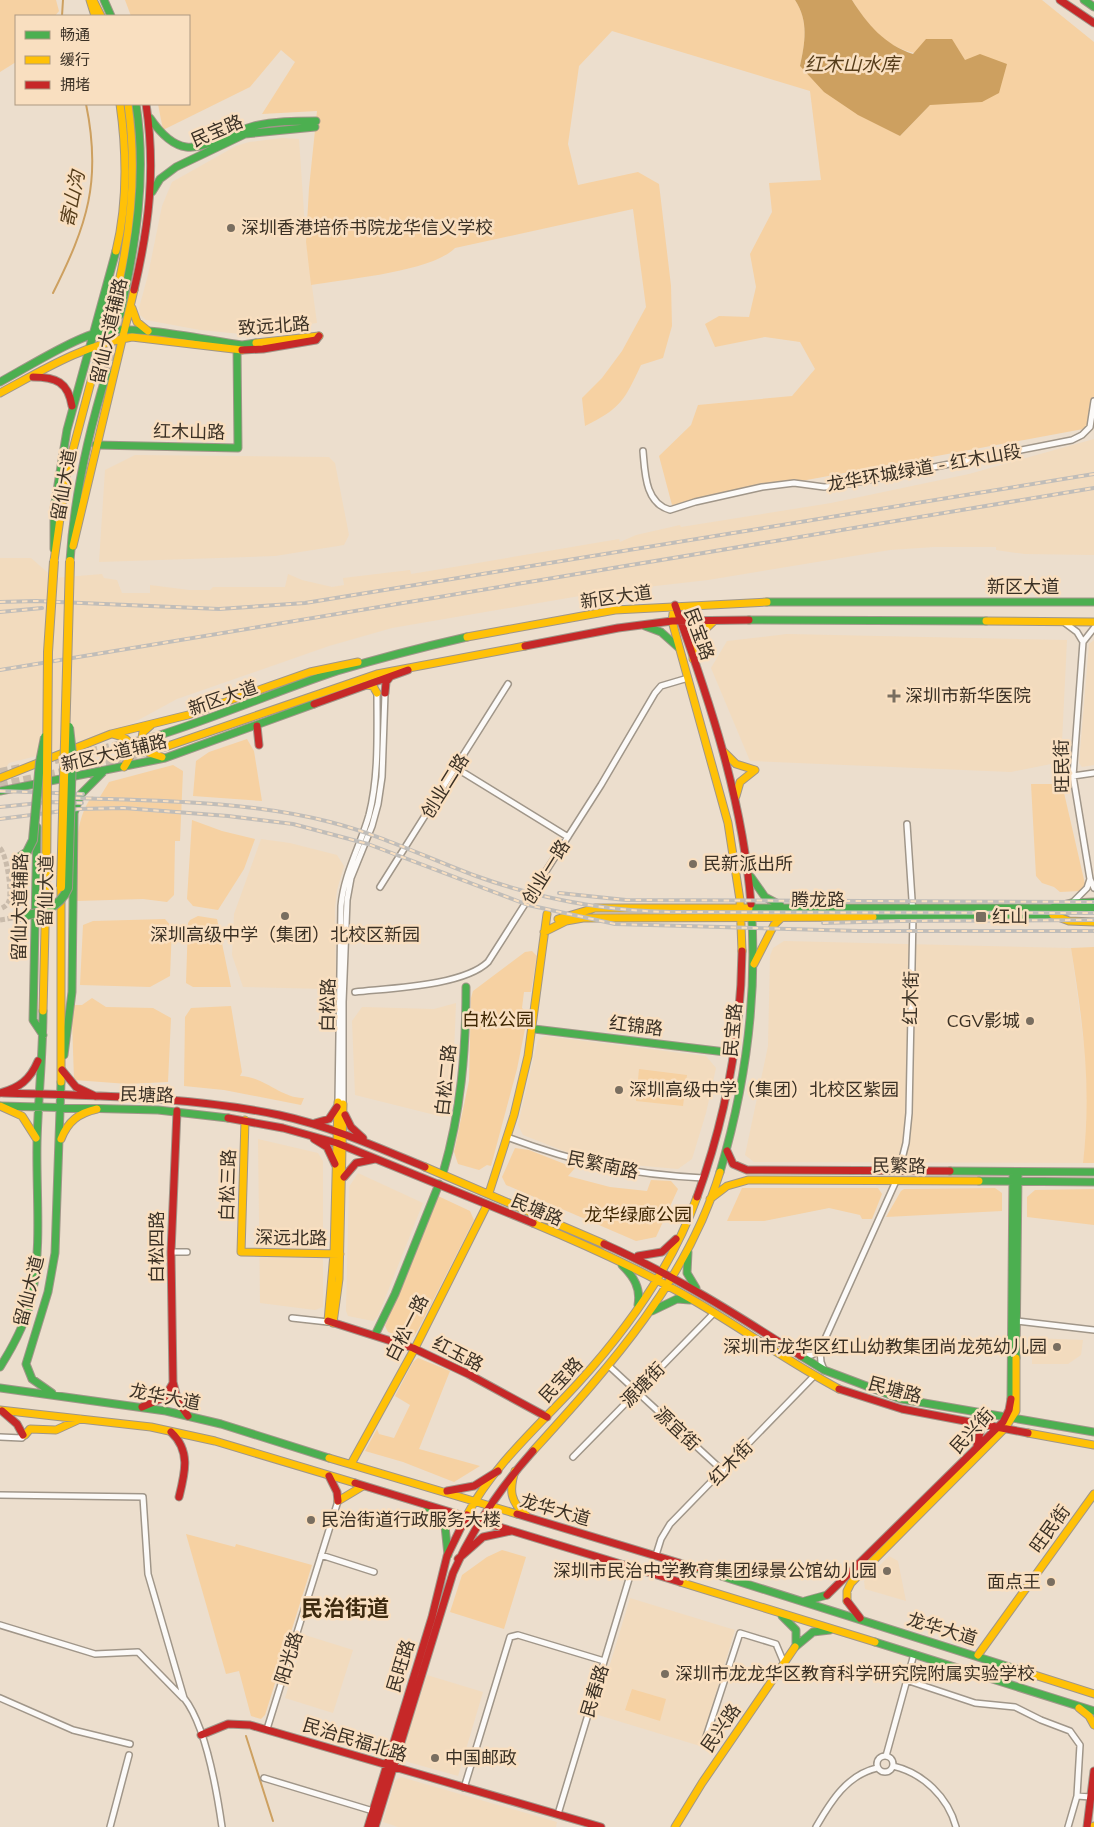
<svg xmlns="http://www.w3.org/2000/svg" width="1094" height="1827" viewBox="0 0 1094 1827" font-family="Mulish,'Noto Sans SC',sans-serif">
	<rect width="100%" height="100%" fill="#ecdecd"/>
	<path fill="#f2dbbe" d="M282 138 299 139 306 242 317 323 241 334 200 330 146 320 140 315 139 308 148 275 162 206 172 182 236 146 249 142Z
		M1094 439V555L1024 554 996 550V547H934L890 550 708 580 603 592 392 628 329 646 177 699 131 724 44 754 9 763 0 777V558H31L54 578 102 574 104 578 117 580 122 593H150V585L189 590H210L213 587H285L288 574 302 580 332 587 344 585 343 578 410 570 411 574 460 566 619 539 620 542 636 535 680 525 681 527 831 503 969 474Z
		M135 455 329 457 335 463 349 535 344 545 275 556 99 562 105 470Z
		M787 634 1067 640 1061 762 1011 772 750 761 711 668 727 641Z
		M1094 640V765L1082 767 1079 763 1089 644Z
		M261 839 290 843 337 855 344 866 337 890 335 909 336 980 327 989 243 987 232 955 234 914Z
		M784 941 1071 948 1086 1059 1088 1120 1083 1163 754 1162 745 1155 768 1046 770 956 773 948Z
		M456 1003 452 1103 443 1117 355 1095 352 1021 362 1007 434 1009Z
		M545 1036 706 1056 716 1068 706 1113 692 1159 678 1169 620 1164 569 1153 523 1135 518 1125 538 1040Z
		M258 1139 318 1153 323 1161V1307L315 1310 260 1303Z
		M358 1173 423 1203 378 1316 373 1321 348 1316 346 1311 349 1187Z
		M1032 1338 1083 1340 1081 1355 1068 1364H1032Z
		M889 1556 898 1561 906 1601 865 1589 864 1581Z
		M630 1598 735 1630 700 1746 595 1714Z
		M305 1635 353 1650 333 1713 285 1698Z
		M427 1675 483 1692 458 1776 408 1762 401 1755Z
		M401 1777 557 1822 556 1827H398L383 1822 395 1781Z"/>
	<path fill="#f6d1a2" d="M0 0H56L59 11 55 16H16V62L0 72Z
		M125 0H795C809 21 805 43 800 66L900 136 930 105 965 60C906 53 886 55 852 0H1042L1094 42V427L672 505 659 456 691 425 698 405 792 396 815 369 800 342 765 337 715 347 705 324 719 316 749 317 756 287 750 254 772 212 769 183 821 180 810 91 612 31 579 66 568 144 578 185 638 172 659 184 671 286 672 326 663 358 641 365C624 401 621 408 585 426L582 398 602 378 622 351 646 307 633 209 455 248C431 272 346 279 311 285L306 242 309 188 317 111 262 114 295 62 281 50 250 87 163 130 158 104H189V16H131Z
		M247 739 254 751 262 801 193 796 196 761 209 752Z
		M173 765 183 771 180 841H175L174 895 167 902 143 899 77 901C77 867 71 825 92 796L98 800 109 782Z
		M1031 784H1062L1085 884 1080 891 1060 892 1054 887 1042 883 1036 876Z
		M192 820 222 831 255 839 244 869 218 910 193 906 187 899Z
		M198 916 217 919 231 987H193L186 983 188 923 190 920Z
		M165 919 172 927 170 976 150 987 80 985 83 925 93 921Z
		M1094 947V1163H1083C1092 1087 1083 1023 1071 948Z
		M532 951 537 956 531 992H524L522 1008 528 1014 517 1069 491 1166 487 1165 479 1170 458 1164 454 1152 469 1081 471 998 473 991 525 952Z
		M92 998 106 1007 153 1008 171 1018 168 1082 128 1084 74 1080 72 1020 74 1005H82Z
		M231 1006 242 1072 240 1076C263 1076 282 1099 304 1098L301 1105 224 1090 184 1086 185 1017 191 1008Z
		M639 1069 687 1075 683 1106 636 1101Z
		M515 1148 529 1150 575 1168 568 1176 610 1187 647 1191 651 1180 671 1181 678 1189 656 1237 636 1241 506 1185 502 1177Z
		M742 1188H878L882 1194 872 1219H862L860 1215 829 1208 764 1221H727Z
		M995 1188 1002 1193V1211L886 1217 901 1191 904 1189Z
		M1094 1189V1225L1027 1217V1197L1035 1190Z
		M438 1196 470 1211 474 1220 419 1328 414 1336 407 1339 388 1332 385 1326Z
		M418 1358 450 1371 419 1449 480 1466 454 1482 403 1462 365 1451 377 1429 379 1434 394 1438 410 1405 395 1396 413 1362Z
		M186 1534 235 1547 236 1544 312 1565 265 1715 261 1719 251 1716 239 1671 226 1674Z
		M502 1550 526 1557 504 1629 450 1612 462 1575 487 1557Z
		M632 1689 666 1699 660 1721 625 1710Z"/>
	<path fill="#cda060" d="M795 0H852C867 24 885 45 913 54L926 39H952L965 60 980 54 1007 64 999 93 982 102 930 105 900 136 858 115 824 92 800 66C805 43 809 21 795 0Z"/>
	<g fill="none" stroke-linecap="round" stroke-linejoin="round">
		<path stroke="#cda060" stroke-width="2" d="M62 16 63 0
			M53 293C87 225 102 181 86 104
			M246 1736 273 1821"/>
		<path stroke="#c9bbab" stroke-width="5" stroke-dasharray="5 2.5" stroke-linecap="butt" d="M0 848C7 855 12 892 9 901 7 906 4 907 0 909
			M0 920 18 917"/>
		<path stroke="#c9bbab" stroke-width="8" stroke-dasharray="8 4" stroke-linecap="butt" d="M94 370 112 311
			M107 372 120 315
			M43 763 160 735
			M0 772 20 768
			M0 785 109 762 165 747"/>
		<g stroke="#a09689" stroke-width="8">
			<path id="street" d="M643 451C645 473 645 503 670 510L695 502 762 487 794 483 824 487 837 486 1072 440 1082 435 1090 427 1094 401
				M1065 623 1077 632 1083 642
				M1094 628 1083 642 1073 776 1090 879 1094 888
				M456 768 568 837
				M1073 776 1094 773
				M380 887 508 684
				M1072 903 1087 888 1090 879
				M355 992C390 988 463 986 488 962L601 785 655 693 661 686 688 678
				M338 1102 341 906C344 873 360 847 369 815 379 776 377 733 377 693
				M343 1104V1002L347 900 351 878 372 826 378 804 382 777 385 693
				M507 1137C577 1163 628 1174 703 1178
				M899 1171 906 1143 909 1113 913 915 907 824
				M171 1252H187
				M292 1318 328 1322
				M1017 1321 1094 1330
				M802 1356 812 1355 820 1350
				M609 1366 723 1471
				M824 1370 821 1362 820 1350 896 1181
				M0 1437 22 1438 25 1435
				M573 1457 714 1313
				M0 1495 143 1497 148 1574 184 1698C206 1726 217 1792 222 1827
				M321 1555 374 1572
				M656 1555 661 1539 670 1524 814 1376
				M0 1625 95 1654 138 1652 183 1698
				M906 1680 975 1703 1015 1707 1041 1720 1070 1731 1080 1745 1077 1796
				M0 1698 73 1730 130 1744
				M267 1729 338 1501
				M705 1740 740 1633 776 1644 784 1663
				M877 1764a8 8 0 1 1 16 0a8 8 0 1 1-16 0Z
				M886 1756 914 1654
				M893 1766C923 1773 948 1797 956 1827
				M264 1778 373 1811
				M464 1788 510 1637 518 1635 604 1661
				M558 1814 632 1569
				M110 1827 129 1755
				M816 1827C831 1801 847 1775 877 1768
				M1068 1827 1077 1796 1091 1797"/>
		</g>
		<g stroke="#a09689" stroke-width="9">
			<path id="fast" d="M104 0 111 16
				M1084 0 1094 7
				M150 118C186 171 208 138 254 126 274 121 295 121 316 121
				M152 192 160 179 176 167 245 134 315 127
				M120 315C136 244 147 176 136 104
				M0 382C26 368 77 336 104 331 139 325 205 340 242 345L256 343
				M96 445 238 448 237 347
				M54 549V509L67 430 116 251
				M70 561C74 496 88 434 107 372
				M767 602H1094
				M749 620 986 621
				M645 626 661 632 679 648
				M160 735C220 716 277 691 337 671 380 658 423 647 467 637
				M0 791 165 758 314 704
				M37 827 33 1020 43 1035
				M751 877 765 897 780 905
				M749 908H1051L1072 903 1094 902
				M873 917 1042 916 1072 910 1094 909
				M534 1029 734 1053
				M64 1055 72 992 74 813 81 794 103 772
				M0 1106 158 1110 228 1118
				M950 1171 1094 1172
				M720 1172C746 1084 758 996 751 904
				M443 1173C461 1112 466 1051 466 987
				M979 1181 1094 1182
				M688 1252 687 1273 696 1288
				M622 1265C634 1277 641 1288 638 1305
				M652 1311 677 1299 690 1300
				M376 1333 395 1294 439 1184
				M801 1356 824 1370 901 1399 1094 1432
				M1016 1358 1018 1173
				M0 1367C14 1345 27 1321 32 1295 42 1246 36 1193 37 1143 38 1099 43 1055 43 1011
				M0 1388 166 1411 221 1424 329 1458
				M52 1393 32 1379 26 1364 48 1292 55 1253 61 1082
				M1011 1399 1013 1173
				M426 1505 445 1526 448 1555
				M696 1568 1019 1670
				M805 1601 827 1595
				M782 1616 796 1630V1645
				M875 1642 1094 1711
				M795 1647 813 1632 830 1630"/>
		</g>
		<g stroke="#a09689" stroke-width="9">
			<path id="slow" d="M90 0 95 16
				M93 0 101 16
				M116 251C128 202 127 154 120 104
				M132 308 137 322 148 331
				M112 311C130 242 138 175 128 104
				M256 343 319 336
				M0 393C43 370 83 345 132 337L242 350
				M73 546 134 290
				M54 561 66 476 94 370
				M674 607 672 621 728 823 740 900 742 951
				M986 621 1094 622
				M467 637 615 610 767 602
				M693 659 697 637 714 621
				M367 685 373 686 377 693
				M151 725 143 732 141 744 149 753 162 757
				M113 734C134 739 136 749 124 767
				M165 747 377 674 525 646
				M724 752 736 764 755 770
				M0 778 111 734 188 715 310 672 358 662
				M736 796 740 782 755 770
				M61 887V1082
				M1053 915 1069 921 1094 922
				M558 919 595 908H749
				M544 932 566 921 583 918 873 917
				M754 964 774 925 784 915
				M43 1011 46 887
				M0 1106 22 1116 36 1138
				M245 1120 241 1252 340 1254
				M61 1139C68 1121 79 1113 97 1109
				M425 1167 604 1244
				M489 1193 514 1115 528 1056 547 914
				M710 1199 727 1186 748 1180 979 1181
				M533 1223C588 1246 642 1270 693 1300 743 1329 788 1362 839 1389
				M328 1321 334 1254 338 1102
				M333 1323 339 1279 343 1104
				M0 1410 151 1427 215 1441 355 1483
				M1028 1433 1094 1445
				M25 1435 30 1429 56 1430 80 1419
				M533 1451C608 1368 687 1282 720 1172
				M329 1458 517 1514
				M351 1464 415 1348 487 1205
				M515 1471C509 1490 510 1502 526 1515
				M338 1501 363 1486
				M467 1515C494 1464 541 1424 579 1382 629 1327 672 1267 697 1197
				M680 1582 875 1642
				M847 1601V1591L851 1583 1005 1428 1016 1411V1358
				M978 1655 1094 1494
				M1019 1670 1094 1694
				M1079 1708 1089 1716 1094 1725
				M1094 1826V1827
				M675 1827 702 1783 795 1647"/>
		</g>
		<g stroke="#a09689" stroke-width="9">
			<path id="jam" d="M1060 0 1094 23
				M134 290C149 226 156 170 146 104
				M242 350 263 349 316 340 319 336
				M33 377C56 377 68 382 72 406
				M675 605C710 702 743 801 751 904
				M525 646 618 628 672 621 749 620
				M385 693 386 682 390 677
				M314 704 408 670
				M257 726 259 745
				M62 1070 76 1087 95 1096
				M0 1093C19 1088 30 1080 38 1061
				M3 1093C95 1096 188 1096 279 1115 330 1126 377 1147 425 1167
				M177 1111 171 1252 173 1382 178 1402 188 1416
				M345 1115 351 1127 363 1138
				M228 1118 283 1128 337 1143 533 1223
				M315 1123 329 1119 337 1107
				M314 1139 327 1147 335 1164
				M727 1151 733 1164 747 1170 950 1171
				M344 1177 356 1163 375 1159
				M697 1197C726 1117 741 1036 742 951
				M604 1244C674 1275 737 1315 801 1356
				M638 1256 662 1252 676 1239
				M328 1321 413 1348 468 1374 547 1417
				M839 1389 902 1409 1028 1433
				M142 1407 165 1397 173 1383
				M2 1411 17 1424 23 1435
				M969 1423 980 1432 977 1446
				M171 1432C191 1451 185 1473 179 1497
				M329 1476 337 1492 338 1501
				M355 1483 680 1582
				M447 1491 474 1486 498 1471
				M517 1514 696 1568
				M458 1559 483 1537 511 1531
				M827 1595 1003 1422 1009 1410 1011 1399
				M847 1601 860 1618
				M201 1735 228 1724 250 1725 601 1827
				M368 1827 432 1617 447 1556 467 1515
				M375 1827 453 1573C473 1528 500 1488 533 1451
				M1087 1827 1094 1771"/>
		</g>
		<use href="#street" stroke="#fcfaf8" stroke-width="5"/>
		<use href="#fast" stroke="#4caf50" stroke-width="7"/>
		<use href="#slow" stroke="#ffc107" stroke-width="7"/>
		<use href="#jam" stroke="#c62828" stroke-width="7"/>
		<g stroke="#c0bdb9" stroke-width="4">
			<path id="rail" d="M0 602 36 601 219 609 305 603 1094 474
				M0 612 42 608
				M0 670 1094 488
				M0 791 83 794
				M75 798C160 801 248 801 330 822 381 835 427 858 476 876 540 899 604 911 672 912L1094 913
				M0 807 49 802 82 803
				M0 819 78 809 124 808 228 816 293 824 368 844 528 905 615 924 859 931H1094
				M559 893 626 900 1094 902
				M823 923 900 921 1094 920"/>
		</g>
		<use href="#rail" stroke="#f9dfc0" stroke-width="2" stroke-dasharray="5.5" stroke-linecap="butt"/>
		<g stroke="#a09689" stroke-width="10" stroke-linecap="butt">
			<path id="fast-bridge" d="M17 859 27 852 33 840 40 762 45 737
				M18 917C39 913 59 910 68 888L72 754 69 727"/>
		</g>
		<g stroke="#a09689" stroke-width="10" stroke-linecap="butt">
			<path id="slow-bridge" d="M46 887 48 652 54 561
				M61 887 70 561"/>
		</g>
		<use href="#fast-bridge" stroke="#4caf50" stroke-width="8"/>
		<use href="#slow-bridge" stroke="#ffc107" stroke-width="8"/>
	</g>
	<g fill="#796e60" stroke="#f9dfc0" stroke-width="2">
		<circle cx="231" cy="228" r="5"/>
		<path d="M891.5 688.5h5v5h5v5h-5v5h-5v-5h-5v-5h5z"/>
		<circle cx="693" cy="864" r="5"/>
		<circle cx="285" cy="916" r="5"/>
		<rect x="975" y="911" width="12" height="12" rx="2.5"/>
		<circle cx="1030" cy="1021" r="5"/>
		<circle cx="619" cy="1090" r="5"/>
		<circle cx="1057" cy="1347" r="5"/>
		<circle cx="311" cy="1520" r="5"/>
		<circle cx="887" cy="1571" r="5"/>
		<circle cx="1051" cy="1582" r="5"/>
		<circle cx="665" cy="1674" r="5"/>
		<circle cx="435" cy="1758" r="5"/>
	</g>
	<g text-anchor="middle" stroke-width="5" stroke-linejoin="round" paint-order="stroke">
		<g font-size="18" fill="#3b3125" stroke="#f9dfc0">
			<text transform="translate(217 131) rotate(-23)" y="6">民宝路</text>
			<text transform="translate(274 326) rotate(-4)" y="6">致远北路</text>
			<text transform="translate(109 331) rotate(-77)" y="6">留仙大道辅路</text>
			<text transform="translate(189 432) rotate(1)" y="6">红木山路</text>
			<text transform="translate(924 468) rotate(-10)" y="6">龙华环城绿道 - 红木山段</text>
			<text transform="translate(64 485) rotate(-80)" y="6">留仙大道</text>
			<text x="1023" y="593">新区大道</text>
			<text transform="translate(616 597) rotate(-8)" y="6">新区大道</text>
			<text transform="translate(699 634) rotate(70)" y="6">民宝路</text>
			<text transform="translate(223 698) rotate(-19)" y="6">新区大道</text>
			<text transform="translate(114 753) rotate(-13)" y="6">新区大道辅路</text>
			<text transform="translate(1062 766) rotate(-91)" y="6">旺民街</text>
			<text transform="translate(445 786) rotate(-58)" y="6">创业二路</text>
			<text transform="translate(546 872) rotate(-58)" y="6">创业一路</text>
			<text transform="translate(46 891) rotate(-89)" y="6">留仙大道</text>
			<text x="818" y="906">腾龙路</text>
			<text transform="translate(20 907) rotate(-89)" y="6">留仙大道辅路</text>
			<text transform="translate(911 998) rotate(-89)" y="6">红木街</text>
			<text transform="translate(328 1005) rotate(-89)" y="6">白松路</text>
			<text transform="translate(636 1026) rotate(7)" y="6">红锦路</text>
			<text transform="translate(733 1030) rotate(-85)" y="6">民宝路</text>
			<text transform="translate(446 1080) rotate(-84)" y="6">白松二路</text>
			<text transform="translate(147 1095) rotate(2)" y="6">民塘路</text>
			<text transform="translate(603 1165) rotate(12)" y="6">民繁南路</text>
			<text transform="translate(899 1166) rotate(1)" y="6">民繁路</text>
			<text transform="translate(228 1185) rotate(-88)" y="6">白松三路</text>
			<text transform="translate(537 1210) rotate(23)" y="6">民塘路</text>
			<text transform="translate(291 1238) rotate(1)" y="6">深远北路</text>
			<text transform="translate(157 1247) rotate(-90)" y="6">白松四路</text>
			<text transform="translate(29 1291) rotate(-76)" y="6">留仙大道</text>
			<text transform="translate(407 1328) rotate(-63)" y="6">白松一路</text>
			<text transform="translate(458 1354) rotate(27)" y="6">红玉路</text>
			<text transform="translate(561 1380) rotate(-47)" y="6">民宝路</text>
			<text transform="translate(643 1385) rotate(-46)" y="6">源塘街</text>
			<text transform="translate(895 1390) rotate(15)" y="6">民塘路</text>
			<text transform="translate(165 1397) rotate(11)" y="6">龙华大道</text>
			<text transform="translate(677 1429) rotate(43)" y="6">源宜街</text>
			<text transform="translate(972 1431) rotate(-47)" y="6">民兴街</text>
			<text transform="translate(731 1463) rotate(-46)" y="6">红木街</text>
			<text transform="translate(555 1510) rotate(16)" y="6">龙华大道</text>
			<text transform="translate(1050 1529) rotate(-54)" y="6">旺民街</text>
			<text transform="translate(942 1629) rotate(17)" y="6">龙华大道</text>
			<text transform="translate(289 1658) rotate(-73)" y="6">阳光路</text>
			<text transform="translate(401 1666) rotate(-73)" y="6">民旺路</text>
			<text transform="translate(595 1691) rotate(-73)" y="6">民春路</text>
			<text transform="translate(721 1728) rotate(-55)" y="6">民兴路</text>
			<text transform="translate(355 1740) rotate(17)" y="6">民治民福北路</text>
		</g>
		<g font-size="18" fill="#3b3125" stroke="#f9dfc0" text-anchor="start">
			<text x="241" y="234">深圳香港培侨书院龙华信义学校</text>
			<text x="905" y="702">深圳市新华医院</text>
			<text x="703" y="870">民新派出所</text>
			<text x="992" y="923">红山</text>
			<text x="285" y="941" text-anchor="middle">深圳高级中学（集团）北校区新园</text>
			<text x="1020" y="1027" text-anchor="end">CGV影城</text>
			<text x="629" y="1096">深圳高级中学（集团）北校区紫园</text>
			<text x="1047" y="1353" text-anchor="end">深圳市龙华区红山幼教集团尚龙苑幼儿园</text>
			<text x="321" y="1526">民治街道行政服务大楼</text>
			<text x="877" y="1577" text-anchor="end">深圳市民治中学教育集团绿景公馆幼儿园</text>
			<text x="1041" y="1588" text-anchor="end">面点王</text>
			<text x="675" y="1680">深圳市龙龙华区教育科学研究院附属实验学校</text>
			<text x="445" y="1764">中国邮政</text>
		</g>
		<g font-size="18" fill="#3e2602" stroke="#f9dfc0">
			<text x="498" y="1026">白松公园</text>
			<text x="638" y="1221">龙华绿廊公园</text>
		</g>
		<g font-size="19" font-style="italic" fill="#563d1a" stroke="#f9dfc0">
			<text x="852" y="71">红木山水库</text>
			<text transform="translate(72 199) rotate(-79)" y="7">寄山沟</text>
		</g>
		<g font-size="22" font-weight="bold" fill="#3e2b10" stroke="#f9dfc0">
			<text x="345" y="1616">民治街道</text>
		</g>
	</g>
	<rect x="15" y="15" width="175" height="90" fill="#f9dfc0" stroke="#ad9982"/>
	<rect x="25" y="31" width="25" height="8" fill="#4caf50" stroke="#ad9982"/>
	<text x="60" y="40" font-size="15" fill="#3b3125">畅通</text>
	<rect x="25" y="56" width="25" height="8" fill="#ffc107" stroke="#ad9982"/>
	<text x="60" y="65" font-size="15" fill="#3b3125">缓行</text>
	<rect x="25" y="81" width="25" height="8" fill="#c62828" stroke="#ad9982"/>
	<text x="60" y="90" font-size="15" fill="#3b3125">拥堵</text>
</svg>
